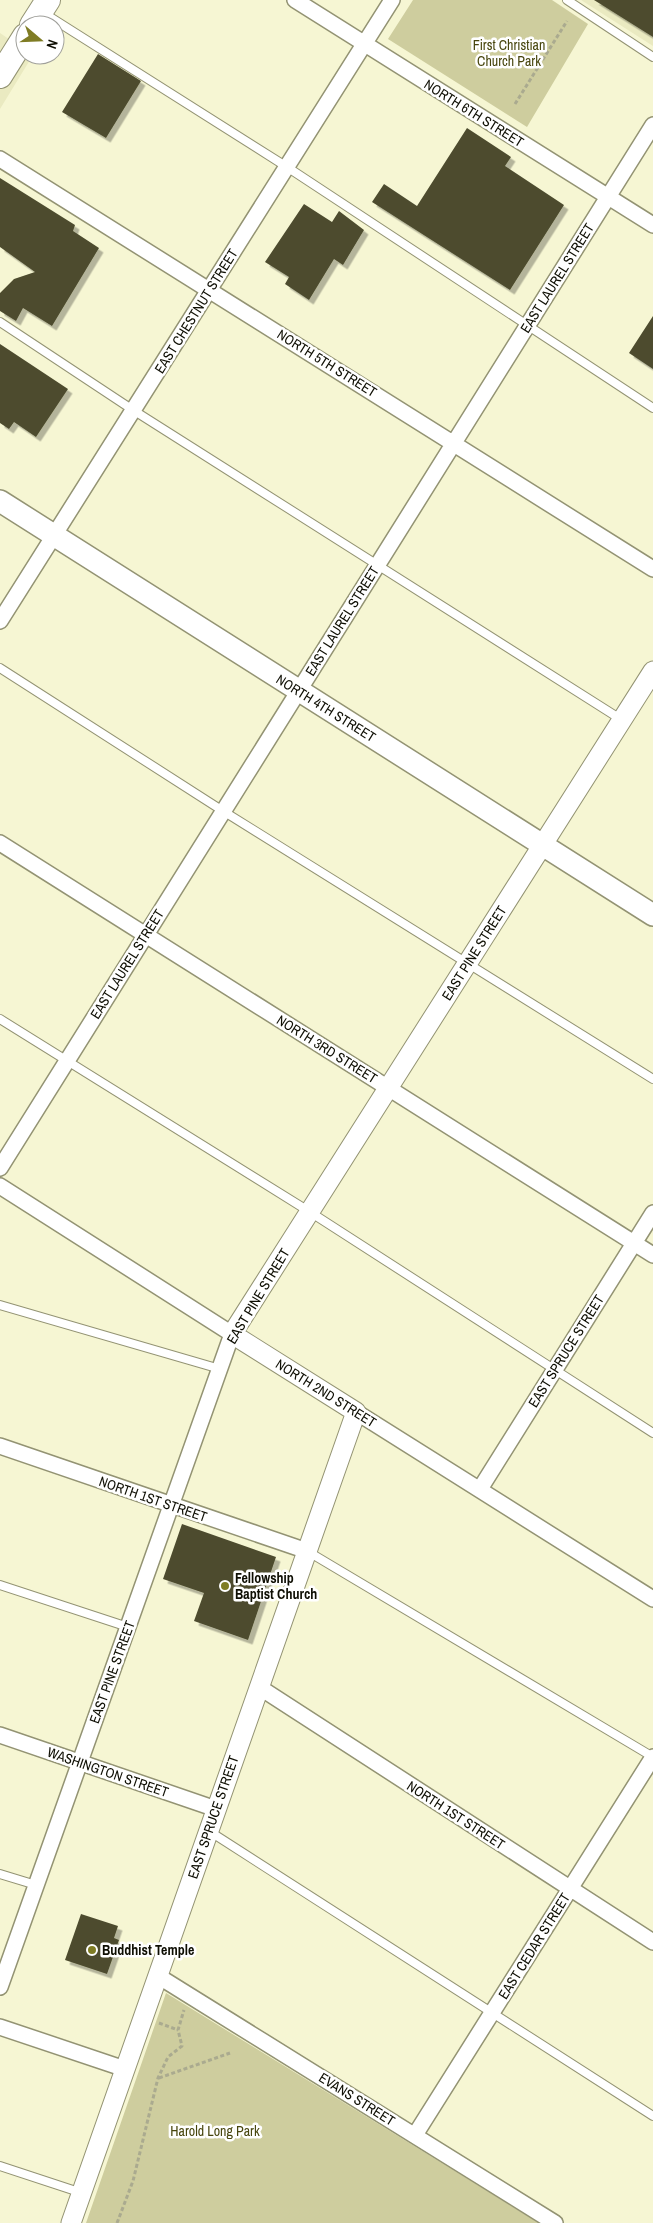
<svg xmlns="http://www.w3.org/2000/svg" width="653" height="2223" viewBox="0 0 653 2223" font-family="'Archivo Narrow',sans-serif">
	<defs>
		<filter id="shadow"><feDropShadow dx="4.5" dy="4.5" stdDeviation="0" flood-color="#0004"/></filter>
	</defs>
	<rect width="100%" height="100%" fill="#f6f6d3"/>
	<path fill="#eaeac1" d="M581 0H653V46Z
		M0 33 25 50V55H33L0 109Z"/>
	<path fill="#cecd9e" d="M413 0H552L588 24 527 127 388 39Z
		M166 1993 539 2223H86Z"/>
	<path fill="#4d4c2f" filter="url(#shadow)" d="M594 0H653V37Z
		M98 54 141 81 106 138 62 112Z
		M467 128 511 157 505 166 564 205 510 290 372 202 384 184 417 206Z
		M0 178 75 225 73 231 99 248 52 326 23 308 16 321 0 311V293L14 279 35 272 0 247Z
		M304 204 332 222 339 211 364 230 343 265 334 259 309 300 285 284 289 277 265 262Z
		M653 316V369L629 353Z
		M0 344 68 389 36 437 14 422 9 429 0 423Z
		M182 1524 276 1557 248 1640 194 1621 204 1593 163 1579Z
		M81 1914 118 1926 114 1938 119 1940 107 1974 65 1960Z"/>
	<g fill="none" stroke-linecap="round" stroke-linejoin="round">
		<g stroke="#939373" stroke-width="10">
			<path id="service" d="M567 0 653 57
				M42 12 287 167 653 408
				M0 322 133 410 622 720
				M0 668 223 811 653 1079
				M0 1019 310 1212 653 1433
				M0 1305 220 1369
				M307 1551 653 1757
				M0 1585 128 1627
				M209 1831 653 2116
				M0 1874 36 1885
				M0 2166 82 2193"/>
		</g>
		<g stroke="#939373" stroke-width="18">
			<path id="minor" d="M295 0 653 225
				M0 159 653 569
				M0 621 392 0
				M0 843 653 1255
				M0 1168 653 125
				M0 1186 232 1334 0 1987
				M356 1412 653 1599
				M0 1446 307 1551
				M480 1489 653 1213
				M259 1687 653 1942
				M0 1735 216 1809
				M158 1976 555 2223
				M0 2027 125 2069
				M415 2135 653 1757"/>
		</g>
		<g stroke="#939373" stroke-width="21">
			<path id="tertiary" d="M71 2223 356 1412 232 1334 653 671"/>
		</g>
		<g stroke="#939373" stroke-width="24">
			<path id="secondary" d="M0 501 653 915"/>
		</g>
		<g stroke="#939373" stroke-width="26">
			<path id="primary" d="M32 25 48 0
				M0 76 25 36"/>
		</g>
		<path stroke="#aaaa8f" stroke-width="3" stroke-dasharray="4 2.5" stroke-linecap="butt" d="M515 104 567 21
			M159 2023 178 2030
			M159 2078 230 2053
			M117 2223 133 2181 158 2078 168 2057 182 2046 178 2030 184 2010"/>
		<use href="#service" stroke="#fff" stroke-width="8"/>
		<use href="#minor" stroke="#fff" stroke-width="15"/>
		<use href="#tertiary" stroke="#fff" stroke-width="19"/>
		<use href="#secondary" stroke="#fff" stroke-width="21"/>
		<use href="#primary" stroke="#fff" stroke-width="24"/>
	</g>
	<g fill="#7f7c24" stroke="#fff" stroke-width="2">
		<circle cx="225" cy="1586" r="5"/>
		<circle cx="92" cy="1950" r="5"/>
	</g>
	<g text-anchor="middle" stroke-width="5" stroke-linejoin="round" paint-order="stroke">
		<g font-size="14" fill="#47450d" stroke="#fff">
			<text x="509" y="50">First Christian<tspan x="509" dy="16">Church Park</tspan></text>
			<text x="215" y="2136">Harold Long Park</text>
		</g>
		<g font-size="14" fill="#0e0e03" stroke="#fff">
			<text transform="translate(474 113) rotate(32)" y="5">NORTH 6TH STREET</text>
			<text transform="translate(557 278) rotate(-58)" y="5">EAST LAUREL STREET</text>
			<text transform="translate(196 311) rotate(-58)" y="5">EAST CHESTNUT STREET</text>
			<text transform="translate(327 363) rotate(32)" y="5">NORTH 5TH STREET</text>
			<text transform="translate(342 621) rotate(-58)" y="5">EAST LAUREL STREET</text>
			<text transform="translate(326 708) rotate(32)" y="5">NORTH 4TH STREET</text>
			<text transform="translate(474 953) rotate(-58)" y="5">EAST PINE STREET</text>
			<text transform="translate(127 964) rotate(-58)" y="5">EAST LAUREL STREET</text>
			<text transform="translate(327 1049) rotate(32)" y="5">NORTH 3RD STREET</text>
			<text transform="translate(258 1296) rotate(-59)" y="5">EAST PINE STREET</text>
			<text transform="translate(566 1351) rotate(-58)" y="5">EAST SPRUCE STREET</text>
			<text transform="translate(326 1393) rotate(32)" y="5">NORTH 2ND STREET</text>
			<text transform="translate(153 1499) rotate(19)" y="5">NORTH 1ST STREET</text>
			<text transform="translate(112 1672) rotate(-70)" y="5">EAST PINE STREET</text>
			<text transform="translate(108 1772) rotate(19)" y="5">WASHINGTON STREET</text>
			<text transform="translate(456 1815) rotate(33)" y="5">NORTH 1ST STREET</text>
			<text transform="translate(213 1817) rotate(-71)" y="5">EAST SPRUCE STREET</text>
			<text transform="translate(534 1946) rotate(-58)" y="5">EAST CEDAR STREET</text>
			<text transform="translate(357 2099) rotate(32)" y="5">EVANS STREET</text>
		</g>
		<g font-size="14" font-weight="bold" fill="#0e0e03" stroke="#fff" text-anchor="start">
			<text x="235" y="1583">Fellowship<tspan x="235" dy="16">Baptist Church</tspan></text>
			<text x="102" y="1955">Buddhist Temple</text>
		</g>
	</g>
	<g transform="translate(40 40) rotate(109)"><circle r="24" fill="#ffffff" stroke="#9f9f9a"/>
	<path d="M0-4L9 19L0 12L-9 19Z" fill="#7f7c24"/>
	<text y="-8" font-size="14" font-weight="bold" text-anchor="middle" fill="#0e0e03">N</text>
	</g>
</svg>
